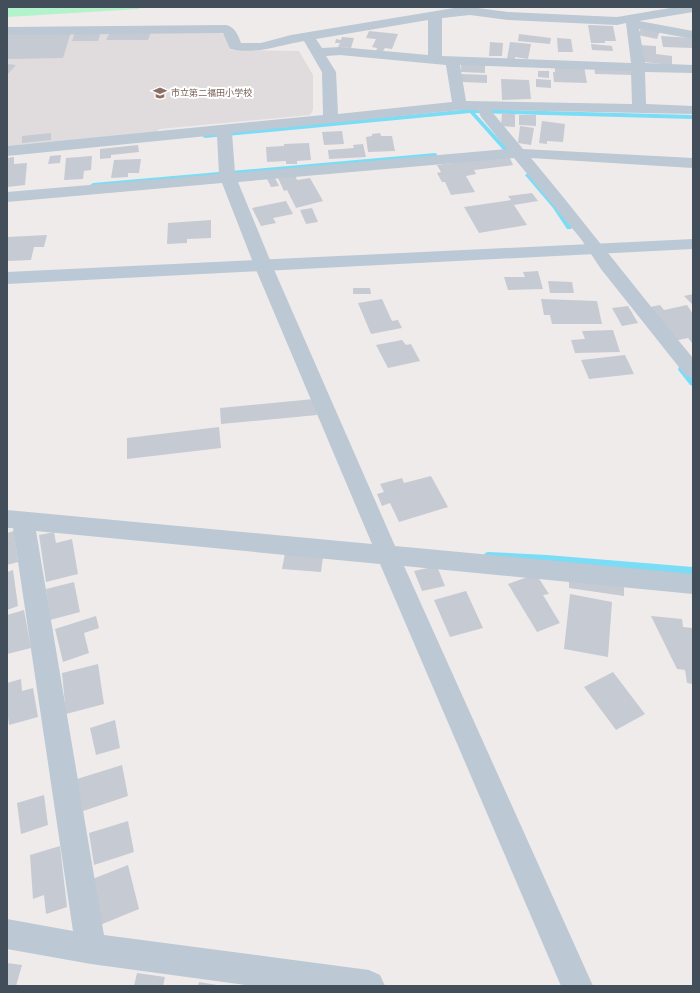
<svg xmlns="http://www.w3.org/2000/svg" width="700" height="993" viewBox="0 0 700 993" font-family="Figtree,'Noto Sans JP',sans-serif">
	<rect width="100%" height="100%" fill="#efebeb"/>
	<path fill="#e0dcdd" d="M7 32H220L226 36 230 50 299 51 313 75V110L310 115 160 129 156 132 7 146Z"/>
	<path fill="#b2f3cb" d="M7 7H140L139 9 7 17Z"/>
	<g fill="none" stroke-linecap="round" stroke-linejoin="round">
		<path fill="#7addf5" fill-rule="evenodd" d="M471 109 693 115V119L475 113 509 150V152H505L470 113 205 138 202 136 205 134Z
			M435 153 437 154V156L93 187 90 185 93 183Z
			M528 173 530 174 557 206 572 228 571 229H567L553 208 525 175Z
			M679 367H685L693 378V386L690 385 679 371 678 369Z
			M488 552 547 555 693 567V575L547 561 488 558 485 557 484 555 485 553Z"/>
	</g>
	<path fill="#c6cad2" d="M588 25 613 26 616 41H605V43H591Z
		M641 28 660 31 657 39 638 35Z
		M369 31 398 34 392 49 385 48 382 53 376 52 377 48 372 47 376 39 366 38Z
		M71 32 63 58 7 59V33Z
		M75 32H101L98 41H72Z
		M110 32H151L148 40H106Z
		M519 34 551 38 550 44 518 41Z
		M661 36 692 38 693 48 663 47Z
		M342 37 354 38 351 48 338 47 340 43H335L336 39 341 40Z
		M557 38 571 39 573 52H558Z
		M490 42 503 43 502 56H489Z
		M510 42 531 44 528 59 515 57V60L507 59Z
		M591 44 612 46 613 51 592 50Z
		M638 45 656 46V54L672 56V65L643 62V52H637Z
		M7 64 16 65 7 75Z
		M461 64 485 65V73L461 72Z
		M555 65 584 66 587 83 554 82 553 72H555Z
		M594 66 633 68 635 75 595 74Z
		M538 71H549V78L538 77Z
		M461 74 487 75V83L461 82Z
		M501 79 529 80 531 99 502 100Z
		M536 79 551 80V88L536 87Z
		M502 113 515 114V127L501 126Z
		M519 115H536V126L519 125Z
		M542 121 565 124 563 142 547 141V144L539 143Z
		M520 126 534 128 531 145 518 143Z
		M342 131 344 144 324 145 322 132Z
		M51 133V140L22 143V136Z
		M380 133 381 136H392L395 151 368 152 366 137 372 136V134Z
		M309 143 311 160 297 161V164H286V161L267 162 266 147 284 146V144Z
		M363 144 366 157 329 159 328 150 354 148 353 145Z
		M138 145 139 152 111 155V158L100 159V149Z
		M61 155 60 163 48 164 50 156Z
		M92 156 91 170 84 171 83 179 64 180 66 158Z
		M509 156 513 165 474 170 476 174 466 176 475 192 451 195 445 182H442L437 173 441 172 437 165Z
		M14 157V164L27 163 25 185 7 187V158Z
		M141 159 139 173H128V177L111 178 114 160Z
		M295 175 297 180 310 178 323 201 296 208 287 190 284 191 278 178Z
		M275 178 279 186 271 187 267 179Z
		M532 193 538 201 514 205 527 225 479 233 464 207 511 200 508 196Z
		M286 201 293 214 273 218 276 223 261 226 252 208Z
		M312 208 318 222 306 224 300 210Z
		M211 220V238L187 239V243L167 244 168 223Z
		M47 235 44 247H34L31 260 7 261V237Z
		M538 271 543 289 508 290 504 277H525L523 272Z
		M548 281 572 282 574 293H550Z
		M353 288H370L371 294H353Z
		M693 294V305L684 296Z
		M382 299 392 321 398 320 402 328 371 334 358 303Z
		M541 299 597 301 602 324H552L550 315H544Z
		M660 305 664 310 687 305 693 314V344L688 338 674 341 650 307Z
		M628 306 638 323 622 326 612 308Z
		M613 330 620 352 575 353 571 340 585 339 582 331Z
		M402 340 406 345 411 344 420 361 388 368 376 345Z
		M625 355 634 374 589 379 581 360Z
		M314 399 317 415 221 424 220 408Z
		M219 427 221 448 127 459V438Z
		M431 476 448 507 399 522 390 503 382 506 377 494 384 492 380 484 402 478 404 483Z
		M14 531 18 562 7 565V533Z
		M54 532 56 543 72 539 78 574 46 582 39 535Z
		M285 553 323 557 321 572 282 569Z
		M437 566 445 586 422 591 414 571Z
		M13 570 18 606 7 610V572Z
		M536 574 549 594 543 595 560 623 537 632 508 584Z
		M569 574 624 581V596L569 588Z
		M74 582 80 612 50 620 46 589Z
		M466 591 483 628 450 637 434 600Z
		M570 594 612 602 608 657 564 649Z
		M24 610 31 648 7 654V615Z
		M96 616 99 628 84 633 89 653 63 662 55 629Z
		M651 616 682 619 683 627 693 628V684L687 683 685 670 677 669Z
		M98 664 104 704 66 714 62 673Z
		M613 672 645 714 616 730 584 687Z
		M21 679 22 691 33 688 38 717 9 725 7 708V683Z
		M115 720 120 748 96 755 90 728Z
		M122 765 128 796 83 811 77 779Z
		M44 795 48 825 21 834 17 803Z
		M128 821 134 852 94 865 89 833Z
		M60 846 67 907 46 914 44 895 33 899 30 855Z
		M128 865 139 909 100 925 90 880Z
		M7 963 22 965 16 986H7Z
		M137 973 165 977 163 986H134Z
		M199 982 217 985V986H198Z"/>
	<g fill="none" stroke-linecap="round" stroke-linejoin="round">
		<path fill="#bcc8d3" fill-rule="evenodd" d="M470 7 508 12 617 17 676 7H693V12L639 21 693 31V39L639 29 645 63 693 65V73L645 72 646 104 693 106V114L492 110 493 113 523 149 693 158V168L531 158C586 224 638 292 693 358V378L686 376 601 269 581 239 514 158 238 182 272 265 395 546 693 574V594L404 566 593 986H561L380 564 36 531 104 935 369 970 380 975 385 986H253L91 964 7 949V919L73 931 13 528H7V510L372 544 254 265 222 183 7 202V192L219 174 217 135 7 156V146L323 115 322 72 304 41C279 45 257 55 230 49L223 33 7 35V27L226 25C235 27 238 35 241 43H261L291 35 454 8ZM470 15 508 20 617 25 626 23 631 63 442 56V18ZM428 20V55L340 47 322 48 316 39ZM340 55 446 65 452 102 338 114 336 72 326 56ZM460 65 631 71 632 104 466 101ZM460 110H478L481 117 507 149 235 173 232 133Z"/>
		<path fill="#bbc9d7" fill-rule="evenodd" d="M693 239V249L7 284V272Z"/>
	</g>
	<defs>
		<g id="school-bare" transform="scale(1.08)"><path d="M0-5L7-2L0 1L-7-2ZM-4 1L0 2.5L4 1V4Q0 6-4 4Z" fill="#8d6e63" stroke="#fff" stroke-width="2.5" paint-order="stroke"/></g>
	</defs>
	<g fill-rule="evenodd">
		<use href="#school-bare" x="160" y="93"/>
	</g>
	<g text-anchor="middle" stroke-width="4" stroke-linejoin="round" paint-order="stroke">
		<g font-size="9" fill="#785e54" stroke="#fff" text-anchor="start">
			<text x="171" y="96">市立第二福田小学校</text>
		</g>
	</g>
	<rect width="700" height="993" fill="none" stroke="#424f5b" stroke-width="16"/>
</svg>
